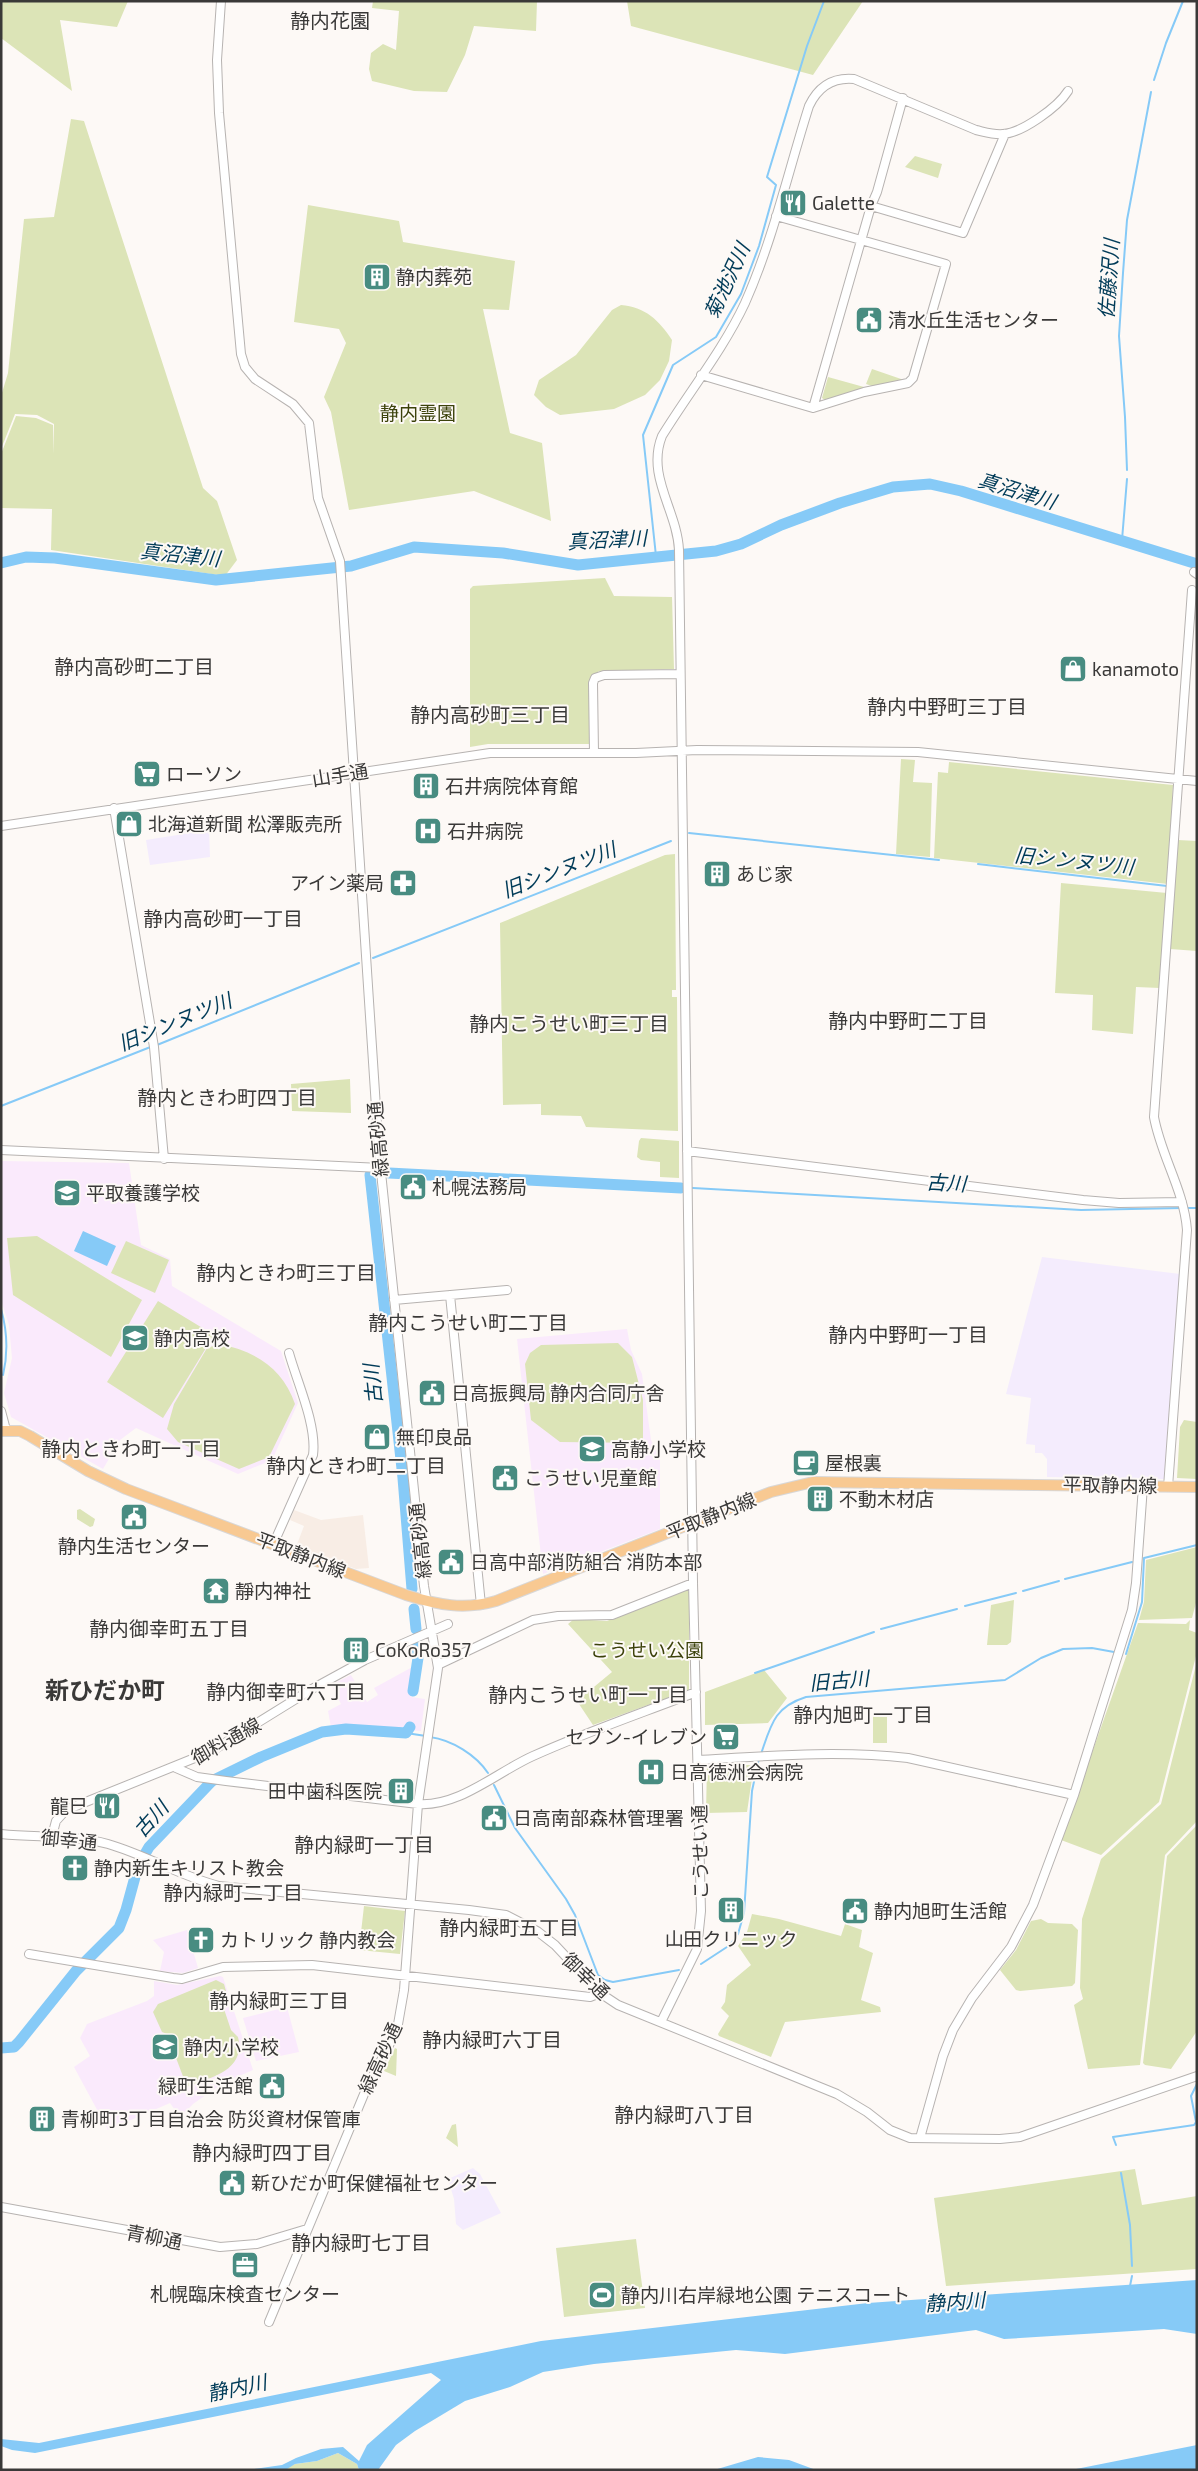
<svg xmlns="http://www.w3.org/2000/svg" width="1198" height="2471" viewBox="0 0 1198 2471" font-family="'Exo 2','Noto Sans JP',sans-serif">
	<rect width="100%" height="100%" fill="#fdf9f6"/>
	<path fill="#f8ede5" d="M294 1510 321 1520 363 1515 369 1568 356 1569 296 1547 304 1526 290 1520Z"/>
	<path fill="#f4ecfd" d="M209 830 210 857 150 865 146 840Z
		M1042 1257 1180 1274 1164 1479 1047 1477V1459L1042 1453H1035V1445L1026 1444 1031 1398 1006 1394Z
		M473 2168 480 2174 501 2213 463 2230 456 2224 454 2199 448 2179Z"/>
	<path fill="#faeafc" d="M1 1161 129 1163 141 1245 170 1259 172 1286 281 1351 298 1403 272 1460 238 1474 136 1428 120 1440 103 1469 11 1417 4 1393 12 1358 9 1325 1 1300Z
		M627 1329 631 1350 642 1374 651 1440 660 1458V1529L543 1574 517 1339Z
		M416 1665 411 1697 425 1699 421 1731 331 1727 328 1711 341 1704 331 1685 351 1675 367 1702 378 1695 374 1688Z
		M187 1930 198 1968 183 1973 160 1971 164 1952 153 1940Z
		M220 1976 223 1977 253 2070 223 2083 193 2104 180 2117 170 2103 108 2130 74 2067 90 2056 80 2038 87 2024 147 2001 154 1996V1981L177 1985Z
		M287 2007 299 2052 256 2061 243 2018Z"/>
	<path fill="#dce4b7" d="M1 1H128L117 27 60 20 72 91 1 38Z
		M373 1H537L536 31 474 26 465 55 447 92 414 91 372 81 369 69 371 53 383 44 396 50 399 11 372 8Z
		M627 1H863L813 75 631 26Z
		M71 119 84 121 203 488 217 501 237 560 225 576 51 550 52 509 1 508V454L16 416 36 418 53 425 54 454V424L37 415 15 414 1 449V396L8 373 24 219 54 217Z
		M915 156 942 164 938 178 905 167Z
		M308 205 399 221 403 242 515 261 509 310 483 309 510 433 542 443 551 521 474 491 349 510 331 412 324 397 346 343 339 329 294 322Z
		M621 305C645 307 659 320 672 340L669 361 660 380 645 395 614 409 560 415 546 407 534 395 539 380 576 355 612 310Z
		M872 369 904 380 872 386 866 384Z
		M828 377 864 387V388L825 400 822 398Z
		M605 578 614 596 672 597 674 669 599 671 590 679 589 744H488L470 747V589L473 586Z
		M901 759 915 760 913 782 932 783 930 857 896 854Z
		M949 762 1173 785 1168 884 934 858 938 772 948 773Z
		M1178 840 1197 841V951L1170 949Z
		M675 854 676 990H672V997H677L678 1131 586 1127 581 1116 541 1115V1104L503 1105 500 923 665 855Z
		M1061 883 1167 893 1160 988 1136 987 1133 1034 1092 1030 1093 995 1055 993Z
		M350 1079 351 1113 292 1111 291 1084Z
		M641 1138 679 1141V1178L660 1177V1162L641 1160 637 1157 639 1141Z
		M37 1236 142 1300 111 1357 13 1295 7 1238Z
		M126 1241 169 1260 155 1293 111 1273Z
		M158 1301 214 1335 163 1418 107 1382Z
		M618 1343 632 1357 643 1400V1443L560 1442 531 1420 525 1364 530 1353 541 1345Z
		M219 1344C255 1351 283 1368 295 1404L269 1457 239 1469 178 1442 167 1429 174 1404 207 1348Z
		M1184 1420 1197 1422V1479L1177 1478 1180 1427Z
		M80 1509 95 1519 93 1526 90 1527 77 1519V1510Z
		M1197 1547V1599L1192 1618 1139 1620 1144 1602 1146 1560Z
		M686 1589 689 1592V1690L593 1725 577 1701 612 1672 568 1624 574 1619 607 1621Z
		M1014 1600 1011 1642 1007 1645H987L991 1605Z
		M1190 1620 1189 1630 1197 1633V1652L1159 1802 1101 1855 1061 1840 1138 1623 1186 1624Z
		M1197 1661V1821L1165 1855 1140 2065 1088 2069 1074 2005 1083 1999 1080 1988 1082 1919 1101 1859 1161 1804Z
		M764 1670 787 1698 768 1723 705 1725V1692Z
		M873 1715H887V1743H873Z
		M707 1765H754L747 1812 706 1813Z
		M1197 1825V2031L1171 2069 1145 2065 1143 2063 1167 1856Z
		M364 1906 405 1911 400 1954 359 1950Z
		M752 1914 779 1919 841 1936 845 1924 862 1930 859 1947 873 1953 861 2000 880 2007 881 2012 785 2022 771 2057 719 2036 718 2034 729 2016 721 2008 725 2002 727 1985 751 1965 738 1946 747 1932Z
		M1041 1919 1048 1923 1072 1924 1078 1930 1075 1983 1072 1986 1020 1991 1016 1990 1000 1970 1016 1950 1031 1921Z
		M216 1980 224 1984 228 1998 223 2006 231 2030 238 2037C246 2071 211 2077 187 2087L167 2034 162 2032 153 2012 158 2004Z
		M395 2048 397 2049 396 2076 384 2071Z
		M456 2124 458 2147 446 2138 452 2125Z
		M1135 2169 1142 2205 1197 2196V2269L946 2286 934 2198Z
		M636 2239 645 2308 564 2317 556 2248Z
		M338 2453 357 2464 359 2470H281L295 2464 317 2461Z"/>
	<path fill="#86caf7" d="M83 1231 116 1246 107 1266 74 1251Z
		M28 2027 32 2031C24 2042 17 2053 1 2052V2045L15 2042Z
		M1197 2280V2334L1164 2329 1004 2339 976 2330 785 2354 736 2350 594 2364 543 2372 510 2387 465 2401 415 2431 396 2445 378 2470H359L357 2464 338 2453 317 2461 295 2464 287 2469 247 2470 282 2465 296 2458 321 2449 343 2447 359 2461 367 2445 441 2380 431 2373 35 2453 12 2450 1 2446V2439L39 2443 541 2341 868 2303Z
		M1197 2445V2470H1071Z
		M758 2457 789 2460 816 2470H714Z"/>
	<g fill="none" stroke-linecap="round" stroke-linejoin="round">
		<path stroke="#86caf7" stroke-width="2" d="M1154 80 1166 43 1183 1
			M1127 470 1125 417 1119 336 1123 273 1127 220 1151 92
			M1122 540 1127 479
			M656 556 643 435 673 365 716 337 741 294 759 246 776 185 767 177 807 46 824 1
			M689 833 939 860
			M978 864 1167 886
			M373 958 671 841
			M157 1045 359 963
			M1 1106 153 1046
			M693 1188 1081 1210 1182 1208
			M1187 1208H1197
			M1 1309C7 1330 8 1354 3 1375
			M1065 1579 1132 1562
			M1023 1591 1059 1581
			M965 1606 1016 1593
			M881 1629 957 1609
			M1126 1654 1142 1602 1144 1558 1197 1545
			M755 1673 874 1632
			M406 1733 426 1736
			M430 1737C452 1740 476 1755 488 1773
			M761 1754C771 1725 774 1707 806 1697L1005 1680 1041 1658 1063 1649 1092 1648 1114 1652
			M494 1785 515 1828 566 1899 575 1915 598 1975 605 1980 613 1982 679 1970
			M701 1964 730 1945 738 1934 744 1913 752 1791 759 1758
			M1116 2145 1113 2137 1194 2125 1196 2122 1191 2096 1197 2084
			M1121 2173 1130 2225 1132 2266
			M1130 2286 1132 2276"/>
		<path stroke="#86caf7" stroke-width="11" d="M1 563 26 557 55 558 216 580 351 566 414 547 503 553 578 565 716 551 741 544 781 525 840 503 893 487 930 484 961 491 1197 564
			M389 1173 681 1188
			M370 1175 403 1478 412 1589
			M414 1609 416 1629
			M413 1691 418 1658 417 1644
			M1 2048 14 2047 19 2042 76 1971 119 1928 126 1910 138 1866 149 1847 212 1781 261 1757 322 1732 346 1729 406 1733 410 1727"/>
		<g stroke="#b7b3b1" stroke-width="10">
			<path id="minor" d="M221 1 217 60 219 113 241 354 245 367 255 379 293 404 309 423 318 498 340 561 379 1153 424 1586 438 1668 418 1804 404 1990 397 2030 367 2087 269 2322
				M871 206 877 192 903 98
				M701 375 813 408 864 392 908 383 913 378 946 264 776 216
				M813 408 871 206 963 233 1005 134
				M1194 572 1197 574
				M594 753 593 683 595 678 604 675 680 674
				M114 808 154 1047 164 1159
				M1 826 490 753H636L697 750 918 752 1197 781
				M1 1150 381 1168
				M687 1151 1083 1200 1119 1203 1182 1202
				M450 1295 481 1605
				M394 1300 507 1290
				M1 1411 6 1430
				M1168 1487 1187 1230C1184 1190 1161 1156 1154 1117L1192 590
				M273 1545 313 1455C317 1425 297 1382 289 1353
				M438 1665 533 1620 558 1616 612 1615 693 1583
				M698 1760C768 1756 838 1750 908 1758L1074 1795
				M176 1768 197 1777 226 1781 418 1804C459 1807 497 1772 533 1756 586 1732 642 1713 696 1692
				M1 1834C37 1838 72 1834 108 1844 146 1855 180 1876 219 1886L469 1910 506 1915 537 1931 555 1945 600 1993 618 2005 837 2094 867 2112 890 2130 910 2138 1000 2139 1020 2137 1197 2076
				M52 1836 56 1821 66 1810 212 1751 312 1689 365 1660 448 1624
				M29 1954 173 1978 182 1979 223 1967 312 1965 590 1997 600 1993
				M661 2022 697 1949 701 1911 693 1583 679 550C677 510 646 476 662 436 689 392 723 350 745 303 773 240 788 172 809 106 818 87 832 77 854 79L976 130C985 132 994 135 1003 134 1022 133 1058 107 1068 91
				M920 2138 943 2056 953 2030 972 1998 1011 1947 1033 1905 1074 1795 1132 1610 1136 1583 1143 1486
				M1 2207 220 2247 257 2244 307 2229"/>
		</g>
		<g stroke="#d8d7d7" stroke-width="12">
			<path id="major" d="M1 1431H20L30 1436 88 1471 126 1489 406 1595C438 1605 464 1610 496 1601L771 1492 813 1482 1197 1487"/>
		</g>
		<use href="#minor" stroke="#fff" stroke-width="8"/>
		<use href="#major" stroke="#f8c992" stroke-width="10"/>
	</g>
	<defs>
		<g id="restaurant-square" transform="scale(1.4375)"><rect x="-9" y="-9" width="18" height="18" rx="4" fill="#488c81" stroke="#fdf9f6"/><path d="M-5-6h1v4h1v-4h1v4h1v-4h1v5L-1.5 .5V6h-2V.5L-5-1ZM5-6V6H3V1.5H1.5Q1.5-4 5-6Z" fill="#fff"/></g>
		<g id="building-square" transform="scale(1.4375)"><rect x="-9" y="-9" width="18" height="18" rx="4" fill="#488c81" stroke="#fdf9f6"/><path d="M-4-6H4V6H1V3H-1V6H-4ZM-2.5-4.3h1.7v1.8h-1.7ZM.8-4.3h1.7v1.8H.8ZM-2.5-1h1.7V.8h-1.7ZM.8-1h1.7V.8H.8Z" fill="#fff"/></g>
		<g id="civic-square" transform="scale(1.4375)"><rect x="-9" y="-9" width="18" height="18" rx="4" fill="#488c81" stroke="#fdf9f6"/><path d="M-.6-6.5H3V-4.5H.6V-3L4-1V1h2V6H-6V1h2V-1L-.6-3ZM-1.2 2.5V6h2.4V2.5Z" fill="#fff"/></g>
		<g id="shop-square" transform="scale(1.4375)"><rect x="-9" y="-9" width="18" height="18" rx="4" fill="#488c81" stroke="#fdf9f6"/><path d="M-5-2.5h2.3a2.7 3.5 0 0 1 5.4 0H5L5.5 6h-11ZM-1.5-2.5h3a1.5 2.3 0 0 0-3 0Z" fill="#fff"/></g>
		<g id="supermarket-square" transform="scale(1.4375)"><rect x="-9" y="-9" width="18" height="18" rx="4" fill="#488c81" stroke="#fdf9f6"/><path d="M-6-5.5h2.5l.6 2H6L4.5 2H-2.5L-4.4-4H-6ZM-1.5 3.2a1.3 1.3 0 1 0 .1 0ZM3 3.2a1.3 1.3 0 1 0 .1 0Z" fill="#fff"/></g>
		<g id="hospital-square" transform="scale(1.4375)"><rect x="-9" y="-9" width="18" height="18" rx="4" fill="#488c81" stroke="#fdf9f6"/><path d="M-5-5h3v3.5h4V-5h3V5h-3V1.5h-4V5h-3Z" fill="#fff"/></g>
		<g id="pharmacy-square" transform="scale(1.4375)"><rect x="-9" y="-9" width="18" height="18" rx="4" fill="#488c81" stroke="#fdf9f6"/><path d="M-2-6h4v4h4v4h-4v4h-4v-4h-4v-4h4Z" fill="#fff"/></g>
		<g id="school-square" transform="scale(1.4375)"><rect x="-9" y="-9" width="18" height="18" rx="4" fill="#488c81" stroke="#fdf9f6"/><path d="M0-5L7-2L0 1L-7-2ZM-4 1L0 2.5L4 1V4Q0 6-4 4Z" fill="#fff"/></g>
		<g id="cafe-square" transform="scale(1.4375)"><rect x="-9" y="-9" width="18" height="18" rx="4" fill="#488c81" stroke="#fdf9f6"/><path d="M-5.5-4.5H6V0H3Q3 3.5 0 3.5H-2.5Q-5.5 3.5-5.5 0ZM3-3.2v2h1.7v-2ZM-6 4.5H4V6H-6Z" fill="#fff"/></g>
		<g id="temple-square" transform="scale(1.4375)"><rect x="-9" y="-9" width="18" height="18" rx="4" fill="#488c81" stroke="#fdf9f6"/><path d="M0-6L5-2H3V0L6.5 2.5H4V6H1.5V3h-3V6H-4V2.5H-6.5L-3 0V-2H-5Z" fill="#fff"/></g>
		<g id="church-square" transform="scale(1.4375)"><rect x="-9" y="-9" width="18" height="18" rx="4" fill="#488c81" stroke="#fdf9f6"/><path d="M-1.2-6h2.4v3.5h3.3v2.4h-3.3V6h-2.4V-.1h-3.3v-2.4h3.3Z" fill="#fff"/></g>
		<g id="office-square" transform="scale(1.4375)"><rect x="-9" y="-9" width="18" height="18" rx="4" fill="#488c81" stroke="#fdf9f6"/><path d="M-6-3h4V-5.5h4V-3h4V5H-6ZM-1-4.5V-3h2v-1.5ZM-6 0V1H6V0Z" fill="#fff"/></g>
		<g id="stadium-square" transform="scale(1.4375)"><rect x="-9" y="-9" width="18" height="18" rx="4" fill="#488c81" stroke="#fdf9f6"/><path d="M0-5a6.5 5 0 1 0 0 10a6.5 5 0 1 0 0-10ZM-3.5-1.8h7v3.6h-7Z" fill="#fff"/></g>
	</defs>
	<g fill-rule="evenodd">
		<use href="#restaurant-square" x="793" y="203"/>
		<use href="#building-square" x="377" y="277"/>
		<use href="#civic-square" x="869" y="320"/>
		<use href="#shop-square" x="1073" y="669"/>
		<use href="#supermarket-square" x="147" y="774"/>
		<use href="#building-square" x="426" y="786"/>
		<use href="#shop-square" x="129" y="824"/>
		<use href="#hospital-square" x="428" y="831"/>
		<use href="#building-square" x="717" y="874"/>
		<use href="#pharmacy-square" x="403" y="883"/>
		<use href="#civic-square" x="413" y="1187"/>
		<use href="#school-square" x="67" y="1193"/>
		<use href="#school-square" x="135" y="1338"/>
		<use href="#civic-square" x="432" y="1393"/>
		<use href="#shop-square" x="377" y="1437"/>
		<use href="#school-square" x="592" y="1449"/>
		<use href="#cafe-square" x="806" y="1463"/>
		<use href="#civic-square" x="505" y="1478"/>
		<use href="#building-square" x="820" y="1499"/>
		<use href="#civic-square" x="134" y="1517"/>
		<use href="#civic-square" x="451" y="1562"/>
		<use href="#temple-square" x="216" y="1591"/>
		<use href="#building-square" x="356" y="1650"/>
		<use href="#supermarket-square" x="726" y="1737"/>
		<use href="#hospital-square" x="651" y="1772"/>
		<use href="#building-square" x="401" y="1791"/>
		<use href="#restaurant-square" x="107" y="1806"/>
		<use href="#civic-square" x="494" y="1818"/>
		<use href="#church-square" x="75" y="1868"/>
		<use href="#building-square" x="731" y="1910"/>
		<use href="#civic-square" x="855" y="1911"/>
		<use href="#church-square" x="201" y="1940"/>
		<use href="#school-square" x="165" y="2047"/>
		<use href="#civic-square" x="272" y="2086"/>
		<use href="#building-square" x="42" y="2119"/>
		<use href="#civic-square" x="232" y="2183"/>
		<use href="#office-square" x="245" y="2265"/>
		<use href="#stadium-square" x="602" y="2295"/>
	</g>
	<g text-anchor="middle" stroke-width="4" stroke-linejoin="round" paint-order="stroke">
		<g font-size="19" fill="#3a3938" stroke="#fdf9f6" text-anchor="start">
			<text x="812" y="210">Galette</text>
			<text x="396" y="284">静内葬苑</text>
			<text x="888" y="327">清水丘生活センター</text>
			<text x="1092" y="676">kanamoto</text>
			<text x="166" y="781">ローソン</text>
			<text x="445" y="793">石井病院体育館</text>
			<text x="148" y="831">北海道新聞 松澤販売所</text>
			<text x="447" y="838">石井病院</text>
			<text x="736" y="881">あじ家</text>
			<text x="384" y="890" text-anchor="end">アイン薬局</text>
			<text x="432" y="1194">札幌法務局</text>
			<text x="86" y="1200">平取養護学校</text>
			<text x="154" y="1345">静内高校</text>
			<text x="451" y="1400">日高振興局 静内合同庁舎</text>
			<text x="396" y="1444">無印良品</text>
			<text x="611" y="1456">高静小学校</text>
			<text x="825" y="1470">屋根裏</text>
			<text x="524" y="1485">こうせい児童館</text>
			<text x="839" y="1506">不動木材店</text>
			<text x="134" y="1553" text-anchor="middle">静内生活センター</text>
			<text x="470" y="1569">日高中部消防組合 消防本部</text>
			<text x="235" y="1598">靜内神社</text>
			<text x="375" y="1657">CoKoRo357</text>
			<text x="707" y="1744" text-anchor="end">セブン-イレブン</text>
			<text x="670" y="1779">日高徳洲会病院</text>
			<text x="382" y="1798" text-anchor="end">田中歯科医院</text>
			<text x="88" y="1813" text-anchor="end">龍巳</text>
			<text x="513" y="1825">日高南部森林管理署</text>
			<text x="94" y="1875">静内新生キリスト教会</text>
			<text x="874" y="1918">静内旭町生活館</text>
			<text x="731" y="1946" text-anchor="middle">山田クリニック</text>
			<text x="220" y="1947">カトリック 静内教会</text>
			<text x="184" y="2054">静内小学校</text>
			<text x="253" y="2093" text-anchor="end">緑町生活館</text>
			<text x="61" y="2126">青柳町3丁目自治会 防災資材保管庫</text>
			<text x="251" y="2190">新ひだか町保健福祉センター</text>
			<text x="245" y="2301" text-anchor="middle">札幌臨床検査センター</text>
			<text x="621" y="2302">静内川右岸緑地公園 テニスコート</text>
		</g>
		<g font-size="19" fill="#3c420b" stroke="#fdf9f6">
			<text x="418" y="420">静内霊園</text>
			<text x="647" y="1657">こうせい公園</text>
		</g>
		<g font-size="19" fill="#3a3938" stroke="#fdf9f6">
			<text transform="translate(340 775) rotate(-9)" y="7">山手通</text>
			<text transform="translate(378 1139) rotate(-95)" y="7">緑高砂通</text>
			<text transform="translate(1110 1485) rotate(1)" y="7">平取静内線</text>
			<text transform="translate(711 1516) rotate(-22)" y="7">平取静内線</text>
			<text transform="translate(420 1541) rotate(-96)" y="7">緑高砂通</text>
			<text transform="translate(301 1555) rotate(21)" y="7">平取静内線</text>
			<text transform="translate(226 1741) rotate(-29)" y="7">御料通線</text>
			<text transform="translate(69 1840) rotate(6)" y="7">御幸通</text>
			<text transform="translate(700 1852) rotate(-91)" y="7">こうせい通</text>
			<text transform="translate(586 1976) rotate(44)" y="7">御幸通</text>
			<text transform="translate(380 2058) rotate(-65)" y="7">緑高砂通</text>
			<text transform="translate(154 2237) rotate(11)" y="7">青柳通</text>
		</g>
		<g font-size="20" fill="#3a3938" stroke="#fdf9f6">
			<text x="330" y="28">静内花園</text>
			<text x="134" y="674">静内高砂町二丁目</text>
			<text x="947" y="714">静内中野町三丁目</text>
			<text x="490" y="722">静内高砂町三丁目</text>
			<text x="223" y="926">静内高砂町一丁目</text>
			<text x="908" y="1028">静内中野町二丁目</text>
			<text x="569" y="1031">静内こうせい町三丁目</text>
			<text x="227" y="1105">静内ときわ町四丁目</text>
			<text x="286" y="1280">静内ときわ町三丁目</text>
			<text x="468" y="1330">静内こうせい町二丁目</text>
			<text x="908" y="1342">静内中野町一丁目</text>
			<text x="131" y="1456">静内ときわ町一丁目</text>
			<text x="356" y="1473">静内ときわ町二丁目</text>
			<text x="169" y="1636">静内御幸町五丁目</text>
			<text x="286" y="1699">静内御幸町六丁目</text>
			<text x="588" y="1702">静内こうせい町一丁目</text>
			<text x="863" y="1722">静内旭町一丁目</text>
			<text x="364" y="1852">静内緑町一丁目</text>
			<text x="233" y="1900">静内緑町二丁目</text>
			<text x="509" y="1935">静内緑町五丁目</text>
			<text x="279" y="2008">静内緑町三丁目</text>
			<text x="492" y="2047">静内緑町六丁目</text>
			<text x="684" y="2122">静内緑町八丁目</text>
			<text x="262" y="2160">静内緑町四丁目</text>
			<text x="361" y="2250">静内緑町七丁目</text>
		</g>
		<g font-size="20" font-style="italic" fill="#003b58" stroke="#fdf9f6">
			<text transform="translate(1109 279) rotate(-86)" y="7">佐藤沢川</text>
			<text transform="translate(727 281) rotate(-65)" y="7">菊池沢川</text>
			<text transform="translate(1017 491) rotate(17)" y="7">真沼津川</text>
			<text transform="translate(607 540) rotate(-3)" y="7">真沼津川</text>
			<text transform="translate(180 555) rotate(6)" y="7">真沼津川</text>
			<text transform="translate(1074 861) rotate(6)" y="7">旧シンヌツ川</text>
			<text transform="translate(559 870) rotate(-21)" y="7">旧シンヌツ川</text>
			<text transform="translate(175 1022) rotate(-22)" y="7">旧シンヌツ川</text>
			<text transform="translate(946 1183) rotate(3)" y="7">古川</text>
			<text transform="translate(373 1384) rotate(-96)" y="7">古川</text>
			<text transform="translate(839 1681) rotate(-5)" y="7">旧古川</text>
			<text transform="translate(151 1819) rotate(-48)" y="7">古川</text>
			<text transform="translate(955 2302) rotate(-4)" y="7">静内川</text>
			<text transform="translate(237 2388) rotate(-12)" y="7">静内川</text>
		</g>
		<g font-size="24" font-weight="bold" fill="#3a3938" stroke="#fdf9f6">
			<text x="105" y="1699">新ひだか町</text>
		</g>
	</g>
	<rect width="1198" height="2471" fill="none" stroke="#3a3938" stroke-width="5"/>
</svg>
